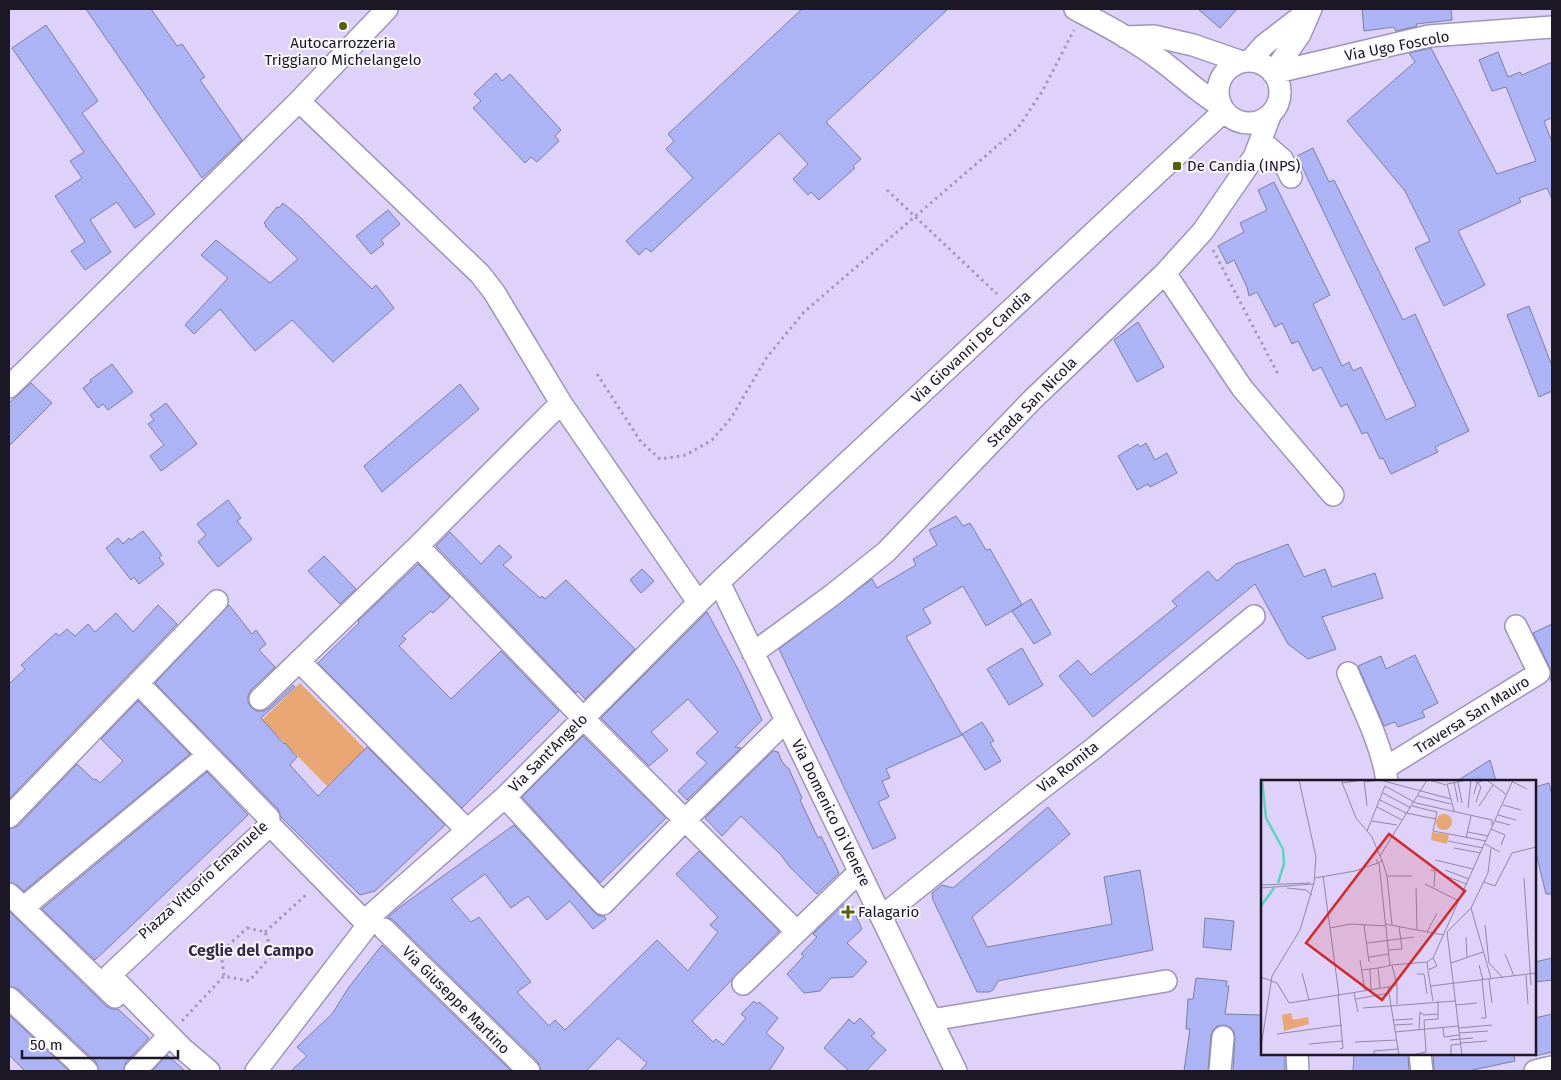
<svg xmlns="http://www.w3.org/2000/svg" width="1561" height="1080" viewBox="0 0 1561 1080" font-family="'Fira Sans',sans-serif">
	<rect width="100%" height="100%" fill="#ded2fa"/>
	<path fill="#e8a673" d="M300 683 365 749 327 786 262 720Z"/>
	<path fill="#acb4f6" stroke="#7a7fa2" d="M86 9H151L177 46 182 44 205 77 200 80 242 140 202 178Z
		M802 9H948L826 122 861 159 853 166 855 168 819 200 811 192 808 195 793 179 808 164 779 133 651 252 646 248 639 255 626 241 693 178 666 149 674 141 668 134Z
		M1198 9H1237L1220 28Z
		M1362 9H1451L1452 20 1416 24 1417 26 1396 31 1394 27 1364 31Z
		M46 25 98 101 82 113 155 214 135 228 117 202 90 220 111 252 85 270 71 251 85 242 55 196 82 178 70 161 84 152 12 48Z
		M1431 48 1497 174 1536 161 1506 87 1492 91 1479 60 1498 52 1508 77 1520 72 1522 75 1552 62V118L1544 121 1552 142V199L1547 188 1519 198 1521 202 1458 231 1485 285 1444 306 1415 248 1430 241 1405 191 1347 121 1415 62 1409 53Z
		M496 73 502 81 510 74 561 130 555 136 559 141 537 162 531 157 525 163 473 108 481 101 474 94Z
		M1313 148 1329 182 1334 180 1403 320 1415 314 1469 431 1435 447 1438 452 1391 474 1383 458 1380 459 1367 432 1362 434 1347 404 1341 407 1321 367 1313 371 1298 341 1292 344 1282 323 1275 327 1257 292 1249 296 1247 287 1234 260 1227 264 1218 246 1244 232 1240 223 1267 210 1258 190 1274 182 1330 295 1313 304 1342 366 1349 362 1353 371 1361 367 1386 420 1416 406 1297 156Z
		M283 203 301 218 372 289 376 285 394 308 333 362 292 320 255 351 220 309 194 334 185 325 228 278 201 255 216 240 270 283 298 259 265 226 266 225 264 223 277 207 279 208Z
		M388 210 400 224 381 240 384 244 371 254 356 236Z
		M1529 306 1552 366V391L1539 397 1507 315Z
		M1138 322 1164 367 1137 382 1114 340Z
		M112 364 133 392 108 410 103 404 98 408 83 388 91 382 90 380Z
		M31 383 52 403 9 446V403Z
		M460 384 479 409 382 492 364 466Z
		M166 403 197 444 161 471 150 456 164 445 148 424 154 420 150 415Z
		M1146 443 1155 460 1167 453 1177 473 1150 487 1148 484 1137 490 1118 456 1138 444 1140 447Z
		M228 500 241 518 237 521 252 539 218 567 198 542 206 535 197 524Z
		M956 516 963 526 970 523 986 550 990 549 1022 605 986 626 963 586 923 609 931 623 906 637 962 735 886 769 890 778 882 781 889 797 878 802 896 838 873 849 779 649 872 579 877 588 916 565 913 559 937 545 929 530Z
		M143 531 162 555 159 558 164 564 139 584 134 577 131 580 106 548 118 538 123 544 129 538 131 540Z
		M450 532 481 564 499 545 512 557 503 565 540 598 542 596 545 599 566 580 635 649 585 699 578 691 576 693 436 546Z
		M1288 544 1304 577 1325 569 1332 587 1375 573 1383 598 1322 617 1336 649 1308 659 1288 644 1255 584 1093 717 1059 676 1078 660 1091 675 1177 606 1172 601 1208 571 1217 581 1236 564Z
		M324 556 356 589 340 604 308 571Z
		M418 564 450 597 433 613 431 611 402 636 406 639 399 646 451 699 501 651 559 711 462 808 318 663 359 623 358 621Z
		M642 569 654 581 641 593 630 580Z
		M1031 599 1051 634 1034 644 1012 611Z
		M158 605 177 624 9 799V684L25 669 21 665 56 633 59 636 67 629 75 636 88 624 95 632 116 613 133 632Z
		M229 605 252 634 256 630 266 644 259 650 275 667 251 690 248 696V702L251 707 256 711H264L269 708 293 685 295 687 261 718 284 744 285 743 297 757 290 765 318 796 367 747 445 825 375 891 360 895 281 817 278 809 155 683Z
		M707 612 740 673 762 720 735 747 741 748 687 800 678 791 707 763 696 753 718 732 688 699 651 732 668 750 649 766 601 718Z
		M1552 624V683L1550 679 1551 674 1550 668 1533 633Z
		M1022 648 1043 685 1009 705 987 669Z
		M1415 655 1438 703 1422 711 1425 717 1398 727 1395 722 1384 726 1358 666 1381 656 1386 669Z
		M138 701 190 754 24 891 17 885 9 882V829L18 826 77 764 94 780 96 779 100 783 123 761 101 739Z
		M982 722 994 741 990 743 1001 761 985 770 962 734Z
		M583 736 666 818 600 883 522 797Z
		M773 751 778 752 782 762 789 769 802 798 800 800 818 838 821 836 839 873 817 894 789 866 781 855 741 816 722 836 705 818Z
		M1490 760 1496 781H1457Z
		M207 772 248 815 95 960 42 909Z
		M1549 783 1552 795V894H1546L1535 849V787Z
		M1048 807 1070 834 972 917 987 947 1112 924 1104 877 1140 870 1153 950 998 981 993 990 989 992H977L933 900 932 893 942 885 953 888Z
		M514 825 594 912 599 916H604L606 919 593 929 570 901 547 920 528 896 511 908 485 874 451 899 471 922 479 917 531 982 517 992 549 1026 555 1020 565 1030 657 940 688 971 718 932 710 925 718 917 676 874 699 851 779 931 692 1021 713 1042 716 1039 723 1045 746 1018 741 1014 754 1001 757 1004 759 1002 778 1018 766 1033 784 1048 769 1071H640L647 1063 618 1038 586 1071H541L538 1062 393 920 388 917 400 907Z
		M844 904 851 905 862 929 847 943 867 962 853 977 831 978 820 991 804 993 787 974 804 956 801 954 817 937 813 934Z
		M9 911 106 1006 111 1009H118L149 1038 126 1062 123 1071H99L96 1062 18 989 9 986Z
		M1205 918 1234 921 1231 950 1203 947Z
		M382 945 510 1070 509 1071H291L307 1056 297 1047 332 1014 349 987Z
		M1552 958V980L1535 982V962Z
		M1196 978 1227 981 1226 986H1229L1225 1014 1262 1015V1054H1285V1071H1233L1235 1038 1234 1032 1230 1027 1224 1025 1217 1026 1213 1030 1211 1035 1208 1071H1184L1190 1029H1186L1188 999H1193Z
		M1552 1014V1052L1535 1056V1018Z
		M9 1015 69 1071H25L9 1055Z
		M860 1018 875 1033 871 1036 886 1050 866 1071H849L824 1048 849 1019 854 1024Z
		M1354 1054H1408L1409 1071H1353Z
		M1433 1054H1514L1515 1061 1468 1071H1434Z
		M167 1055 185 1071H152Z"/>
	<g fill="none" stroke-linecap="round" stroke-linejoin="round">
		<g stroke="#9f94b9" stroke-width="24">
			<path id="minor" d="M1075 9C1105 25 1136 41 1163 62 1183 77 1199 93 1221 106
				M1125 37 1154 36 1193 45 1242 62
				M1218 92a31 31 0 1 1 62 0a31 31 0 1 1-62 0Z
				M1250 61 1264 45 1311 9
				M1273 73 1429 36 1552 27
				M1273 73 1300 34 1310 11
				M299 101 480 274 494 292 561 403 698 602
				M1261 141 1282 159 1291 177
				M1165 273 1242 388 1333 495
				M9 387 299 101 387 9
				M418 546 583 718 797 932
				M719 582 956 1071
				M753 653 831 596 886 552 1032 400 1165 273 1203 231 1254 157 1270 116
				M299 661 467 830
				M1348 673C1362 707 1382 744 1387 781
				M138 683 269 818
				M260 699 418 546 561 403
				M1385 768 1539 673 1516 626
				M505 797 603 904 685 820 786 721
				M9 817 217 601
				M9 894 115 997
				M23 908 208 755
				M370 916 505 797 719 582 1224 111
				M881 917 1033 795 1094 748 1254 616
				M384 929 529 1071
				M743 984 859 872
				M9 998 87 1071
				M931 1020 1166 981
				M1297 1054 1298 1071
				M1420 1054 1422 1071
				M135 1071 162 1043
				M209 1071 183 1049 110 975 270 825 368 925 256 1071
				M1220 1071 1223 1037
				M1535 1071 1552 1067"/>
		</g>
		<path stroke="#a298b8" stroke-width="3" stroke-dasharray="2.5 4" stroke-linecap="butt" d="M887 190 997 294
			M1213 250 1279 376
			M597 374 641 442 660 459 686 455 712 440 731 418 767 357 804 312 1018 128 1043 90 1074 30
			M247 928 265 932 273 954 249 981 224 976 221 952Z
			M265 932 308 893
			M182 1021 224 976"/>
		<use href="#minor" stroke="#fff" stroke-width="21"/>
	</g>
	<g fill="#556204" stroke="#fbfafe" stroke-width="2">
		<circle cx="343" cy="26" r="5"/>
		<rect x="1172" y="161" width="10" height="10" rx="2.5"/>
		<path d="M845.5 904.5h5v5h5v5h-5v5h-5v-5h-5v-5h5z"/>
	</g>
	<g text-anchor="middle" stroke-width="4" stroke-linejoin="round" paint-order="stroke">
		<g font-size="15" fill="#1c1725" stroke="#fbfafe" text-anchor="start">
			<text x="343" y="48" text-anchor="middle">Autocarrozzeria<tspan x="343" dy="17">Triggiano Michelangelo</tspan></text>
			<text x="1187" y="171">De Candia (INPS)</text>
			<text x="858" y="917">Falagario</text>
		</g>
		<g font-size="15" fill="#1c1725" stroke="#fbfafe">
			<text transform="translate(1397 46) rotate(-11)" y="5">Via Ugo Foscolo</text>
			<text transform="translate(971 347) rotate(-43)" y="5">Via Giovanni De Candia</text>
			<text transform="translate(1032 402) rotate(-45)" y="5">Strada San Nicola</text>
			<text transform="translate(1472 715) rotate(-32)" y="5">Traversa San Mauro</text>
			<text transform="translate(548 753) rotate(-45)" y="5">Via Sant'Angelo</text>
			<text transform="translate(1068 767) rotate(-38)" y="5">Via Romita</text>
			<text transform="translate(831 813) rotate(64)" y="5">Via Domenico Di Venere</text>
			<text transform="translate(203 880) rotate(-42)" y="5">Piazza Vittorio Emanuele</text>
			<text transform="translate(456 1000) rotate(45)" y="5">Via Giuseppe Martino</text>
		</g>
		<g font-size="16" font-weight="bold" fill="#352a49" stroke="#fbfafe">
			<text x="251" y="956">Ceglie del Campo</text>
		</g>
	</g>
	<g transform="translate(1261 780)">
		<rect width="275" height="275" fill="#ded2fa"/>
		<path d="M175 42a8 8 0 1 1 16 0a8 8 0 1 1-16 0ZM171 52 188 55 186 64 170 60ZM30 233 32 240 47 237 48 244 23 251 21 235Z" fill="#e8a673"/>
		<path fill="none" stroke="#59d6bf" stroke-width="2.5" d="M1 0 5 38 22 69 23 84 17 103M0 126 13 108"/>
		<path fill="none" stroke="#9087a5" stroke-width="1" d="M80 0 95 38 111 57 121 81 117 83 115 79M103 0 106 26M119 0 190 19M168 0 185 5M214 0 220 7 215 22M226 0 246 15M104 2 119 0M193 2 197 22M197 2 201 23M252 2 266 9M81 3 101 0M124 6 155 23 231 40V45M122 13 150 28M213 14 216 3 223 0M157 16 190 24M119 20 145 33M242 25 260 30M151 26 176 32 172 51 225 61M218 26 232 5M116 27 141 40M207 28 210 0M193 31 186 4 206 0M145 33 175 39M237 35 255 40M111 41 136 45M234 41 249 45M230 49 244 55 240 65M106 51 124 6M207 52 227 56M205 58 210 36M187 61 222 68M224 64 239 72M193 68 220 73M119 76 166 0M121 80 126 96 131 145M174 80 212 89M118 83 129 186M170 90 174 91 173 107M184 90 208 99M182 95 205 104M62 96 78 215M126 96H151M54 98 94 91 117 83M263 98 270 205M223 102 234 106 251 73 275 67M164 104 198 121M0 105 49 103M0 108 52 104M26 108 45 110 51 115M155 108 156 150M210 128 230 198M124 144 183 155M103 145 108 182M224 145 228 183 242 198M69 148 90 144 125 146M166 152 176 133M186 152 201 275M186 152 210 128 227 93 230 68M205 157 206 178M106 163 153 157M128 170 141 169 138 146M244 174 253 196M108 177 128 174M172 178 252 0M172 178 176 186 167 190 166 182ZM99 180 104 211M190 183 222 172M131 185 166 182M218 185 222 200M109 189 110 210M101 190 117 188M167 191 172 221M41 193 48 220M156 194H163L166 214M265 195 267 224M0 197 16 203 28 223 127 207 136 205 131 185 117 188 119 208M228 199 231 223M170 206 275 193M127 207 138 275M93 213 97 232M77 215 82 268 79 269M95 219 128 213M136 224V205M195 225 216 223M102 228 194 221M220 238H225L221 200M133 240 152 239M133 245 152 244M182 248 183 257 198 255M198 248 231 245M158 250 159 232 163 235 177 234M134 252 197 246M198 253 227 251M16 254 81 245M189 260 212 258M94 262 136 260M200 263 226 261M48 264 81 261M0 267 11 196 39 150 53 103 55 77 38 0M113 275V271L137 269M151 275 165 272 163 240 177 239V221M190 275V265L200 264"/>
		<path fill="#d62828" fill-opacity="0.15" stroke="#d62828" stroke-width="2.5" d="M128 54 204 111 121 220 45 163Z"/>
		<rect width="275" height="275" fill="none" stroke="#1c1725" stroke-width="2.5"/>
	</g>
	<rect width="1561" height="1080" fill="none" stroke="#1c1725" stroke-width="20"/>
	<path d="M22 1050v8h156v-8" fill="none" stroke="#1c1725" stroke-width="2.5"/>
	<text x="30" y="1050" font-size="15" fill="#1c1725" stroke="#fbfafe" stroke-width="4" paint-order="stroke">50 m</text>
</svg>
